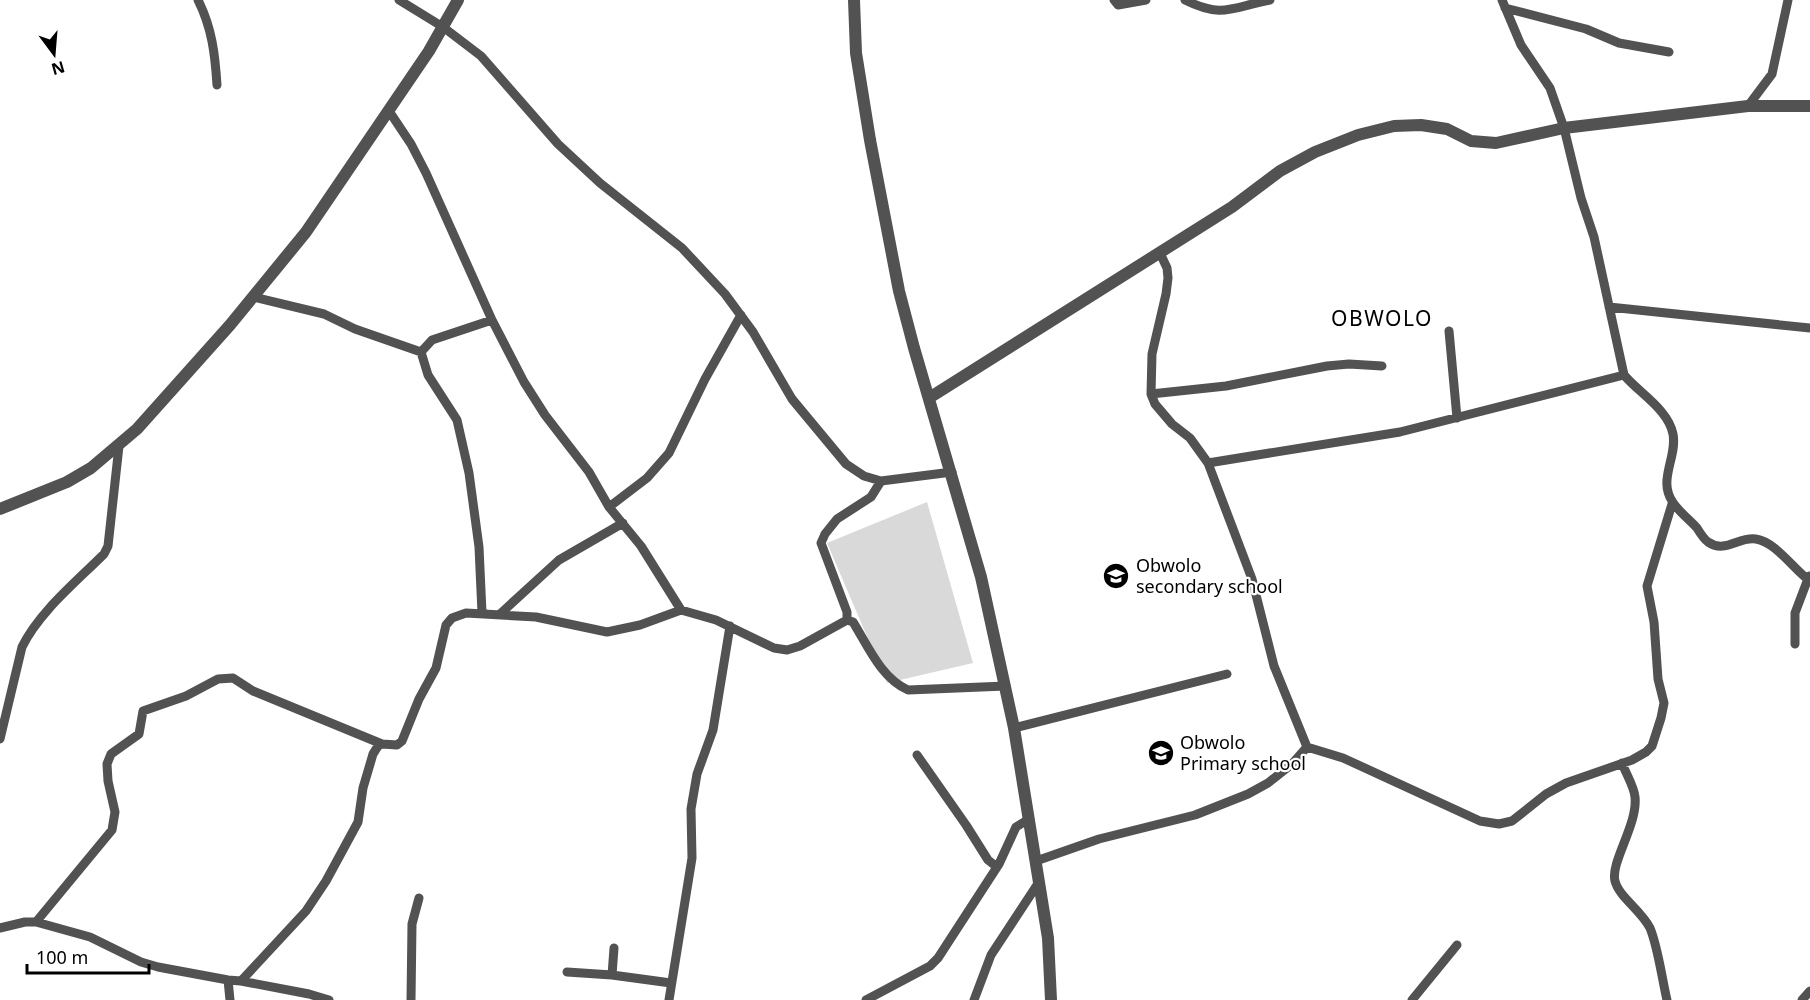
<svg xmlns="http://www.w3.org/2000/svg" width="1810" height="1000" viewBox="0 0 1810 1000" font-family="'Noto Sans',sans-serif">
	<rect width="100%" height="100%" fill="#fff"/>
	<path fill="#d9d9d9" d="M927 502 973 663 887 683 827 543Z"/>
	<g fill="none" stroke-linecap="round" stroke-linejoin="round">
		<path stroke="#525252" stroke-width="9" d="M198 0C212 28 215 54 217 85
			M399 0 443 27 481 56 558 144 600 183 682 248 725 294 753 332 792 399 846 464 864 476 881 481 952 472
			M1114 0 1118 5 1146 0
			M1185 0C1223 19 1232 7 1270 0
			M1502 0 1521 45 1550 88 1564 128 1581 198 1594 237 1624 375C1639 393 1668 409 1673 434 1676 449 1668 465 1667 480 1665 502 1683 513 1697 528 1700 533 1704 539 1708 542 1725 554 1739 536 1756 539 1776 542 1794 570 1810 581
			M1505 8 1586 29 1619 43 1669 52
			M1748 106 1772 74 1788 0
			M389 111 411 144 426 173 492 320 524 382 545 415 589 472 609 507 641 546 681 610
			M1160 253 1167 268 1168 278 1166 294 1152 354 1151 394 1155 404 1172 424 1190 438 1208 463 1252 579 1274 666 1307 747 1343 758 1480 821 1499 824 1512 821 1546 794 1566 783 1632 760 1646 752 1652 746 1661 718 1664 703 1658 679 1654 622 1647 586 1672 504
			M253 297 324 314 355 329 421 352 428 375 457 420 469 473 479 547 482 613
			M1609 307 1810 328
			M1449 331 1457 418
			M421 352 432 340 492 320
			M1151 394 1226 386 1327 366 1349 364 1382 366
			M1208 463 1400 432 1624 375
			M609 507 647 478 669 453 705 379 741 315
			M500 614 559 560 623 523
			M847 620V612L821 543 825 534 837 519 871 497 881 481
			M1795 644V613L1809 576
			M1014 728 1227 674
			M0 739 22 647C39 612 76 582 104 554L108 546 119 446
			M917 755 966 825 988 860 997 867
			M1622 763C1626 774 1634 786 1635 797 1638 824 1610 863 1615 881 1619 897 1641 910 1650 928 1658 947 1662 979 1667 1000
			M1036 861 1099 839 1195 815 1248 794 1268 783 1292 764 1307 747
			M36 922 112 830 115 812 108 781 107 764 111 754 139 734 143 711 186 696 218 679 233 678 253 691 382 744
			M0 928 25 922H36L90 937 141 962 158 967 228 980 241 981 309 994 329 1000
			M567 972 612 975 671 983
			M612 975 614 948
			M228 980 230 1000
			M241 981 306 911 326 881 358 822 363 788 373 754 378 746 382 744 397 745 402 741 419 699 436 668 446 625 452 618 466 613 536 617 607 632 640 625 681 610 716 620 774 648 787 650 800 646 847 620 853 622C868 646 881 678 908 690L1006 686
			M411 1000 412 924 419 898
			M669 1000 692 858 691 809 697 774 713 730 730 626
			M866 1000 930 966 938 958 999 864 1016 827 1029 819
			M974 1000 991 955 1039 882
			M1412 1000 1457 945
			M1802 1000 1810 991"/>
		<path stroke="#525252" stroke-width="12" d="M854 0 856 53 870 140 899 291 914 348 981 577 1014 728 1048 938 1051 1000
			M929 398 1232 207 1280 171 1315 152 1358 135 1394 126 1421 125 1447 129 1471 141 1496 143 1564 128 1748 106H1810
			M0 509 67 482 91 468 137 429 230 325 306 232 429 51 458 0"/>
	</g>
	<defs>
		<g id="school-disc" transform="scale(1.35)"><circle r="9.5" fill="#000" stroke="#fff"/><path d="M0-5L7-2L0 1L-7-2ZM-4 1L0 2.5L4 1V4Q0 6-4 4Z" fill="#fff"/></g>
	</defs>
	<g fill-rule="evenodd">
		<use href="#school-disc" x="1116" y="576"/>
		<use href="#school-disc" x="1161" y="753"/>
	</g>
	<g text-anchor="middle" stroke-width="4.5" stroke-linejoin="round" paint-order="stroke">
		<g font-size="18" fill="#000" stroke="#fff" text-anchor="start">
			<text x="1136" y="572">Obwolo<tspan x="1136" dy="21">secondary school</tspan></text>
			<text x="1180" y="749">Obwolo<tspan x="1180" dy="21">Primary school</tspan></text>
		</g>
		<g font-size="21" letter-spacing="1.5" fill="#000" stroke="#fff">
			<text x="1382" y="326">OBWOLO</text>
		</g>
	</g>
	<g transform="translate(54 54) rotate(164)" stroke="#ffffff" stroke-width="4.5" paint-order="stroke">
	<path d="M0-4.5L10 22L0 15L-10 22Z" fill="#000000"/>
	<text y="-9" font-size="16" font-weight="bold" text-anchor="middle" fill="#000000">N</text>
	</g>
	<path d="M27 964v9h122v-9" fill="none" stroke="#000000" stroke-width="3"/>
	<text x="36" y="964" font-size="18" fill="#000000" stroke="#ffffff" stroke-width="4.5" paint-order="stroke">100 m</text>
</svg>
